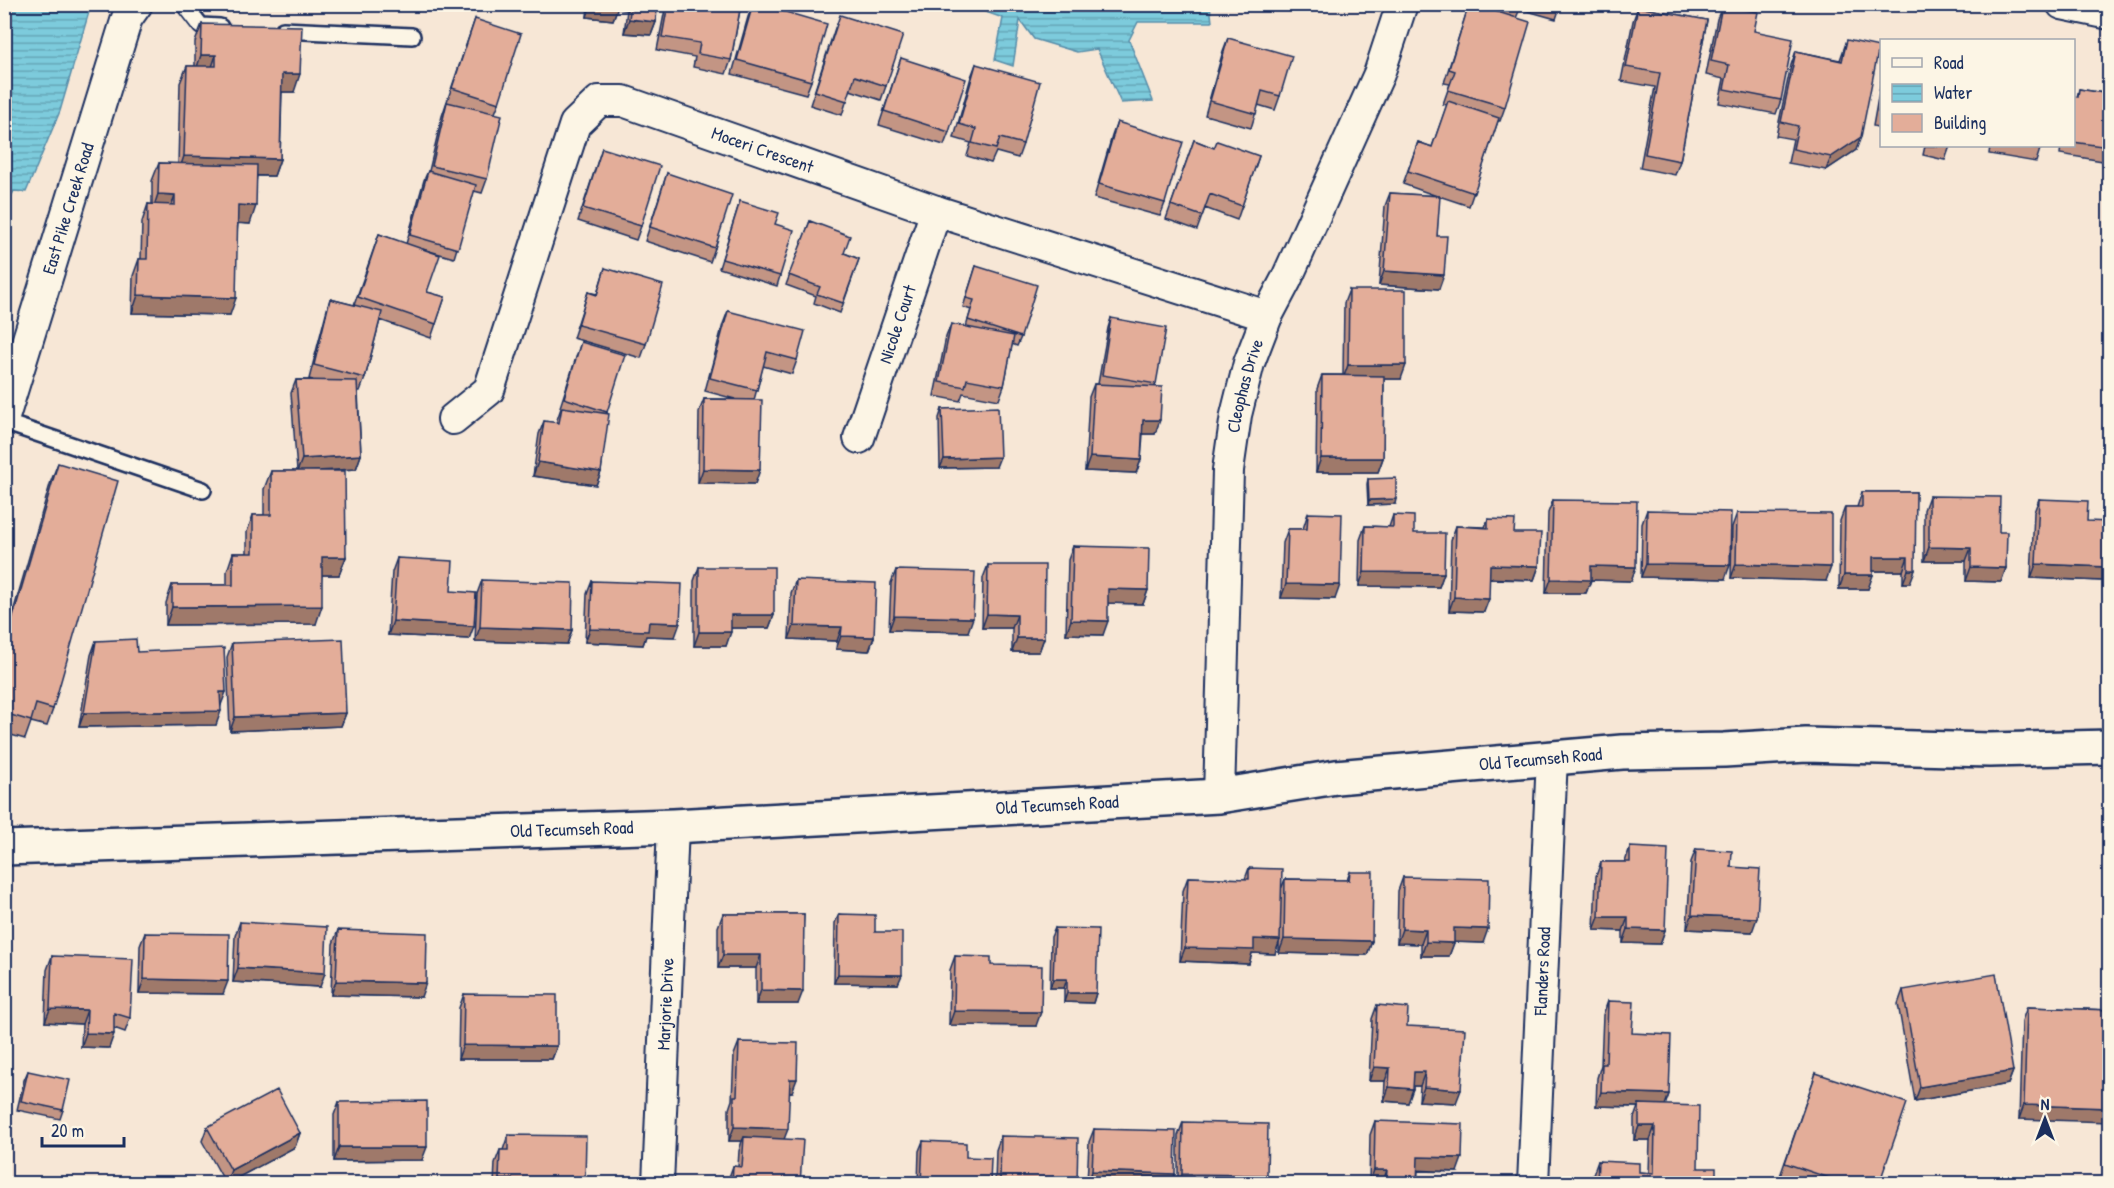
<svg xmlns="http://www.w3.org/2000/svg" width="2114" height="1188" viewBox="0 0 2114 1188" font-family="'Patrick Hand',sans-serif">
	<defs>
		<pattern id="water-rules" width="6" height="5" patternUnits="userSpaceOnUse" patternTransform="scale(1.5)"><rect width="6" height="5" fill="#7dcbdc"/><path d="M0 2.5h6" fill="none" stroke="#66a5b6"/></pattern>
	</defs>
	<rect width="100%" height="100%" fill="#f7e7d6"/>
	<filter id="ink" filterUnits="userSpaceOnUse"><feTurbulence type="fractalNoise" baseFrequency=".0167" numOctaves="2"/><feDisplacementMap in="SourceGraphic" scale="12" xChannelSelector="R" yChannelSelector="G"/><feConvolveMatrix kernelMatrix="1 2 1 2 8 2 1 2 1" color-interpolation-filters="sRGB"/></filter>
	<g filter="url(#ink)">
		<path fill="url(#water-rules)" stroke="#568daa" stroke-width="1.5" d="M5 4 91 5 60 111 26 192 14 191 5 208Z
			M966 5H1210L1212 22H1138L1129 40 1153 101 1121 103 1097 49 1077 52 1034 39 1020 20 1013 66 995 60 1003 18Z"/>
		<g fill="none" stroke-linecap="round" stroke-linejoin="round">
			<g stroke="#1b2f5e" stroke-width="20">
				<path id="service" d="M184 4 201 26 220 27
					M283 30 412 36
					M4 422 203 490"/>
			</g>
			<g stroke="#1b2f5e" stroke-width="34">
				<g id="minor">
					<path d="M2062 4 2110 14"/>
					<path id="s1" d="M4 417 127 18 137 4"/>
					<path id="s2" d="M453 419 489 390 575 124 599 101H623L936 211 1267 316"/>
					<path id="s3" d="M859 438 936 211"/>
					<path id="s4" d="M1219 796 1228 470 1236 415 1249 363 1267 316 1286 280 1379 74 1402 4"/>
					<path id="s5" d="M658 1184 673 826"/>
					<path id="s6" d="M1533 1184 1552 757"/>
				</g>
			</g>
			<g stroke="#1b2f5e" stroke-width="38">
				<g id="secondary">
					<path id="s7" d="M4 848 673 826 1219 796 1336 777 1622 752 1724 750 1806 745 1989 750 2110 747"/>
				</g>
			</g>
			<use href="#service" stroke="#fcf5e5" stroke-width="15"/>
			<use href="#minor" stroke="#fcf5e5" stroke-width="30"/>
			<use href="#secondary" stroke="#fcf5e5" stroke-width="33"/>
		</g>
		<path fill="#c39584" stroke="#1b2f5e" stroke-width="1.5" d="M588 4H657L656 22 651 35 624 33 627 10 617 9 613 20 587 17Z
			M666 4H741L731 60 726 74 693 67 695 57 657 50Z
			M753 4 811 81 806 94 732 74 748 17Z
			M1467 4H1561L1556 19 1520 9 1516 18 1505 107 1500 121H1498L1469 206 1439 196 1437 236 1439 289 1379 285 1385 206 1390 193 1437 196 1403 184 1418 142 1432 147 1447 105 1443 104 1450 84 1444 83 1468 8 1466 7Z
			M1722 6 1781 100 1776 114 1719 103 1724 79 1706 75 1717 19Z
			M1638 7 1707 20 1680 161 1675 175 1640 168 1655 87 1621 81 1633 21Z
			M475 19 499 103 495 113 487 179 482 193 474 191 454 258 419 248 427 292 445 297 431 338 380 320 365 378 360 391H358L361 455 356 469 323 471 346 557 339 575H322L316 624 166 625V603L172 585H227V571L233 553H247V532L253 515H264V489L271 471H297L291 393 296 380H313L309 379 326 313 330 299 354 305 379 234 406 244 424 180 428 171H429L442 116Z
			M202 24 294 92H282L280 159 274 176H257L250 224 238 223 230 315 132 313 133 276 139 259H141L142 222 148 204 152 205V181L159 163 178 164 180 83 187 66H195V42Z
			M835 28 886 86 881 100 850 90 842 115 810 105Z
			M1228 38 1280 96 1275 110 1258 105 1251 128 1205 115 1223 51Z
			M1847 40 1856 150 1826 170 1788 163 1793 139 1776 136 1791 65 1796 51 1840 60Z
			M901 58 949 132 944 145 879 125Z
			M976 64 1023 144 1018 158 996 152 991 163 967 156 971 143 954 138 971 77Z
			M1881 81V128L1873 126Z
			M2079 89 2109 94V162L2060 154 2061 146H2073V96L2077 97Z
			M1117 122 1165 203 1160 216 1094 198 1112 136Z
			M1194 140 1214 148 1259 156 1237 220 1205 208 1197 230 1166 219Z
			M1925 146H1950L1945 160 1923 155Z
			M1990 146H2041L2036 162 1989 154Z
			M602 148 641 226 636 240 578 221Z
			M667 173 715 248 710 262 645 241Z
			M740 201 775 224 780 276 777 286 719 268Z
			M810 221 844 253 859 259 840 313 814 303 816 296 786 285Z
			M976 266 1021 337 1017 346 1012 344 1004 386 999 400 963 393 960 401 934 396 946 337 951 324 966 327 971 310 963 307Z
			M605 268 646 344 641 358 573 338 588 292 597 294Z
			M1349 290 1401 379H1384L1383 458 1378 472H1316L1317 389 1322 375H1343L1344 303Z
			M728 311 797 360 792 374 763 366 754 400 755 484 698 483 699 412 704 399H735L705 391 723 324Z
			M1111 318 1156 384 1155 386V434H1143L1141 460 1136 473 1085 471 1089 397 1094 384H1098L1108 328Z
			M581 342 607 412 601 472 596 485 533 476 539 434 544 421 556 423 561 408 560 407Z
			M942 409 996 467 940 468 939 418Z
			M58 463 53 709 47 726 31 722 25 739 4 733V643L51 481Z
			M1368 479 1395 504 1368 505 1367 484Z
			M1862 492H1916L1910 583H1903V571H1873L1868 589H1839L1840 521 1845 507H1857Z
			M1929 496 1999 532 2006 568 2001 582 1966 581V561H1924V510Z
			M2039 499 2087 521 2103 581 2031 578 2034 512Z
			M1553 500 1631 581 1591 580 1586 593H1546L1548 513Z
			M1647 510 1725 579 1641 577 1642 524Z
			M1308 513 1335 599 1281 598 1283 543 1288 529H1303Z
			M1737 513 1826 581 1731 578 1732 527Z
			M1393 515 1414 533 1444 573 1439 587 1359 586 1360 540 1365 526 1389 527Z
			M1488 519 1514 533 1539 566 1534 580 1489 579 1484 612 1449 611 1451 540 1456 526 1485 527Z
			M1073 546 1148 590 1143 604 1108 603 1103 635 1066 634 1068 560Z
			M397 558 451 591 469 639 388 635 392 572Z
			M988 565 1044 638 1039 652H1012V628H982L983 578Z
			M699 567 774 615 769 628H731L726 646H694V581Z
			M896 570 968 632 889 630 891 583Z
			M482 580 572 630 567 644 475 641 477 594Z
			M796 580 874 637 869 651 836 649 837 641 789 639 791 593Z
			M592 581 675 637 646 636 643 645 585 642 587 594Z
			M96 641 137 652 221 705 216 725 79 727 91 655Z
			M232 643 346 713 341 726 230 731 227 657Z
			M1630 847 1665 930 1660 944 1623 943V931L1594 930 1596 876 1601 862H1625Z
			M1696 849 1731 867 1752 932 1687 929 1691 862Z
			M1249 868 1282 887 1285 879 1347 880 1350 872 1372 941 1367 955 1279 953V942L1275 954 1252 953 1249 964 1180 961 1183 891 1188 877 1245 879Z
			M1403 877 1483 943 1454 942 1449 956H1421V944L1397 943 1398 891Z
			M723 914H804L798 1004H756V968H718V927Z
			M839 914 875 932 898 984 834 983 835 923Z
			M240 922 320 987 233 982 235 936Z
			M1055 928 1096 993 1093 1003 1064 1002V988H1050L1051 937Z
			M338 930 421 997 331 995 333 944Z
			M145 933 223 994 139 993 140 946Z
			M52 956 130 1018 125 1032 114 1028 109 1048 81 1047 82 1024 45 1022 47 970Z
			M955 956 991 965 1036 1026 949 1025 950 970Z
			M1903 990 2013 1071 2008 1084 1915 1101 1898 1004Z
			M464 994 557 1046 552 1059H458L459 1008Z
			M1608 1001 1632 1033 1669 1094 1665 1105 1698 1168 1716 1184H1593V1175L1598 1161 1639 1172 1649 1173 1650 1140H1634V1118L1638 1107 1596 1106 1597 1078 1601 1065 1603 1015Z
			M1377 1005 1407 1026 1456 1103 1419 1101 1420 1086H1413L1408 1103 1384 1101 1385 1081H1369L1372 1019Z
			M2027 1007 2109 1010 2019 1119 2022 1021Z
			M739 1042 792 1092H789L784 1139 800 1184H728V1180L733 1166 738 1167 739 1151 742 1141H729V1109L732 1100 734 1055Z
			M28 1071 63 1110 60 1119 17 1110 24 1080Z
			M1816 1073 1879 1184H1802L1780 1176Z
			M339 1102 422 1160 334 1161V1115Z
			M1375 1121 1457 1172 1418 1171 1417 1184H1369L1370 1135Z
			M1183 1122 1264 1184H1178V1136Z
			M207 1127 300 1133 295 1147 226 1184 202 1141Z
			M1094 1129 1175 1174 1171 1184H1087L1089 1142Z
			M508 1135 585 1180 584 1184H494L495 1163 500 1150H503Z
			M1001 1136 1077 1184H995L996 1150Z
			M923 1141 966 1157 990 1184H918L919 1151Z"/>
		<path fill="#9f796b" stroke="#1b2f5e" stroke-width="1.5" d="M591 4H629L627 10 617 9 613 20 587 17Z
			M629 19 656 22 651 35 624 33Z
			M201 55H216L210 73H195Z
			M282 74H300L294 92H276Z
			M1861 137 1856 150 1826 170 1831 157Z
			M184 156 280 159 274 176 178 174Z
			M158 194 175 195 169 213 152 212Z
			M238 205 256 206 250 224 232 223Z
			M1384 271 1444 275 1439 289 1379 285Z
			M138 295 236 298 230 315 132 313Z
			M1348 365H1406L1401 379H1343Z
			M1143 420H1160L1155 434H1138Z
			M361 455 356 469 297 472 302 459Z
			M1000 457 996 467 940 468 944 459Z
			M1090 457 1141 460 1136 473 1085 471Z
			M1321 458H1383L1378 472H1316Z
			M538 462 601 472 596 485 533 476Z
			M703 469 760 470 755 484 698 483Z
			M1396 499 1395 504 1368 505 1369 500Z
			M1929 547 1971 548 1966 561H1924Z
			M322 557H346L339 575H316Z
			M1873 557H1908L1903 571H1868Z
			M1646 564 1730 565 1725 579 1641 577Z
			M1736 564 1831 567 1826 581 1731 578Z
			M2036 564 2108 567 2103 581 2031 578Z
			M1490 565 1539 566 1534 580 1485 578Z
			M1591 566 1636 567 1631 581 1591 580 1586 593H1546L1551 579Z
			M1971 567 2006 568 2001 582 1966 581Z
			M1908 570H1915L1910 583H1903Z
			M1364 572 1444 573 1439 587 1359 586Z
			M1844 575H1873L1868 589H1839Z
			M1286 584 1340 585 1335 599 1281 598Z
			M1108 589 1148 590 1143 604 1103 603Z
			M1454 597 1489 599 1484 612 1449 611Z
			M322 606 316 624 166 625 172 607Z
			M987 614 1017 615 1012 628H982Z
			M731 615H774L769 628H726Z
			M894 616 973 618 968 632 889 630Z
			M1071 620 1108 621 1103 635 1066 634Z
			M393 621 474 626 469 639 388 635Z
			M649 622 680 623 675 637 646 636 643 645 585 642 590 629Z
			M794 626 842 627 837 641 789 639Z
			M480 627 572 630 567 644 475 641Z
			M699 632H731L726 646H694Z
			M841 636 874 637 869 651 836 649Z
			M1017 638H1044L1039 652H1012Z
			M220 692H226L221 705H215Z
			M221 711 216 725 79 727 84 713Z
			M346 713 341 726 230 731 235 717Z
			M1692 915 1757 918 1752 932 1687 929Z
			M1599 917H1628L1623 931 1594 930Z
			M1454 928 1488 929 1483 943 1449 942Z
			M1402 929 1426 930 1421 944 1397 943Z
			M1628 929 1665 930 1660 944 1623 943Z
			M1254 939 1280 940 1275 954 1252 953 1249 964 1180 961 1185 948Z
			M1284 939 1372 941 1367 955 1279 953Z
			M1426 942 1454 943 1449 956H1421Z
			M723 955H761L756 968H718Z
			M238 968 325 973 320 987 233 982Z
			M838 974 902 975 898 984 834 983Z
			M144 979 228 981 223 994 139 993Z
			M1053 979H1067L1064 988H1050Z
			M336 981 426 983 421 997 331 995Z
			M761 990 803 991 798 1004H756Z
			M1067 993H1096L1093 1003 1064 1002Z
			M50 1009 87 1010 82 1024 45 1022Z
			M954 1011 1041 1012 1036 1026 949 1025Z
			M86 1033 114 1034 109 1048 81 1047Z
			M463 1045 557 1046 552 1059H458Z
			M1374 1067 1390 1068 1385 1081H1369Z
			M2013 1071 2008 1084 1915 1101 1920 1087Z
			M1414 1072H1425L1420 1086H1409Z
			M790 1079H797L792 1092H785Z
			M1389 1087 1413 1089 1408 1103 1384 1101Z
			M1424 1087 1461 1090 1456 1103 1419 1101Z
			M1601 1092 1669 1094 1664 1108 1639 1104 1638 1107 1596 1106Z
			M2024 1105 2109 1108V1122L2019 1119Z
			M1639 1126H1655L1650 1140H1634Z
			M734 1127 788 1129 783 1142 744 1137 742 1141H729Z
			M300 1133 295 1147 226 1184 231 1170Z
			M339 1147H427L422 1160 334 1161Z
			M1418 1157 1462 1158 1457 1172 1413 1170Z
			M1374 1170H1387L1382 1184H1369Z
			M1092 1171 1175 1174 1171 1184H1088Z
			M1182 1174 1267 1175 1264 1184H1179Z
			M499 1179 585 1180 584 1184H497Z
			M1000 1181 1077 1184H999Z"/>
		<path fill="#e3ad99" stroke="#1b2f5e" stroke-width="1.5" d="M600 4H618V6Z
			M631 4H657L656 22 629 19Z
			M668 4H741L731 60 698 54 700 43 662 37Z
			M753 4H758L827 24 811 81 737 60Z
			M1469 4H1472L1530 22 1505 107 1448 90 1455 71 1449 69Z
			M1510 4H1521L1520 7Z
			M1722 6 1758 12 1754 31 1793 39 1781 100 1724 89 1729 65 1711 61Z
			M1638 7 1707 20 1680 161 1645 154 1660 73 1626 67Z
			M840 15 903 35 886 86 855 76 847 101 815 91Z
			M475 19 521 34 499 103 452 88Z
			M202 24 302 26 300 74H282L280 159 184 156 187 66H216V55H201Z
			M1228 38 1292 56 1280 96 1262 91 1256 114 1210 101Z
			M1847 40 1879 47 1861 137 1831 157 1793 149 1798 126 1781 122 1796 51 1842 61Z
			M901 58 966 79 949 132 884 111Z
			M976 64 1040 82 1023 144 1000 138 996 149 972 143 976 129 959 124Z
			M2079 89 2109 94V147L2073 142V96L2078 97Z
			M1881 93V113L1878 112Z
			M1448 101 1499 118 1474 193 1408 171 1418 142 1432 147Z
			M447 102 502 115 487 179 432 166Z
			M1117 122 1183 142 1165 203 1099 184Z
			M1194 140 1214 148 1217 141 1259 156 1242 206 1210 194 1202 216 1171 205Z
			M2024 146H2041V149Z
			M602 148 660 166 641 226 583 208Z
			M159 163 257 165 256 206 238 205 236 298 138 295 139 259H147L148 204 175 205V195L158 194Z
			M428 171 476 185 458 249 410 235Z
			M667 173 732 195 715 248 650 227Z
			M1390 193 1440 196 1437 236H1447L1444 275 1384 271Z
			M740 201 779 213 775 224 794 230 780 276 722 259Z
			M810 221 850 236 844 253 859 259 843 303 817 294 820 287 789 275Z
			M379 234 440 255 427 292 445 297 436 324 358 297Z
			M976 266 1037 285 1021 337 968 320 974 300 966 298Z
			M605 268 663 285 646 344 578 325 588 292 597 295Z
			M1349 290H1406V365H1348Z
			M330 299 382 312 365 378 314 365Z
			M728 311 805 331 797 360 767 352 757 390 710 378Z
			M1111 318 1166 328 1156 384 1102 375Z
			M951 324 1014 336 1004 386 967 379 965 387 939 382Z
			M581 342 625 355 607 412 564 398Z
			M1322 375 1384 376 1383 458H1321Z
			M296 380 357 381 361 455 302 459Z
			M1094 384 1162 387 1160 420H1143L1141 460 1090 457Z
			M704 399 762 400 760 470 703 469Z
			M562 407 609 414 601 472 538 462 544 421 559 423Z
			M998 407 1000 457 944 459 942 409Z
			M58 463 118 481 53 709 36 704 31 721 4 713V648Z
			M271 471H345L346 557H322V606L172 607V585H233V553H253V515H271Z
			M1396 478V499L1369 500 1368 479Z
			M1862 492H1916L1915 570H1908V557H1873V575H1844L1845 507H1862Z
			M1929 496 2000 497 1999 532H2007L2006 568 1971 567V548L1929 547Z
			M2039 499 2088 501 2087 521 2109 522 2108 567 2036 564Z
			M1553 500 1637 501 1636 567 1591 566V580L1551 579Z
			M1647 510 1731 512 1730 565 1646 564Z
			M1308 513 1342 514 1340 585 1286 584 1288 529H1307Z
			M1737 513 1831 514V567L1736 564Z
			M1393 515 1414 516V533H1445L1444 573 1364 572 1365 526 1393 527Z
			M1488 519 1515 520 1514 533H1541L1539 566 1490 565 1489 599 1454 597 1456 526 1488 528Z
			M1073 546 1149 548 1148 590 1108 589V621L1071 620Z
			M397 558 453 561 451 591 476 593 474 626 393 621Z
			M988 565H1045L1044 638H1017V615L987 614Z
			M699 567H774V615H731V632H699Z
			M896 570 975 572 973 618 894 616Z
			M482 580 573 583 572 630 480 627Z
			M796 580 876 583 874 637 841 636 842 627 794 626Z
			M592 581 682 584 680 623 649 622 648 631 590 629Z
			M136 639 137 652 224 648 226 692H220L221 711 84 713 96 641Z
			M343 639 346 713 235 717 232 643Z
			M1630 847 1668 849 1665 930 1628 929V917H1599L1601 862H1630Z
			M1696 849 1732 851 1731 867 1760 869 1757 918 1692 915Z
			M1249 868 1282 869 1280 940 1254 939V950L1185 948 1188 877 1249 879Z
			M1350 872H1373L1372 941 1284 939 1285 879 1349 880Z
			M1403 877 1489 879 1488 929 1454 928V943L1426 942V930L1402 929Z
			M723 914H804L803 991 761 990V955H723Z
			M839 914 875 915V932H902V975L838 974Z
			M240 922 327 927 325 973 238 968Z
			M1055 928 1098 929 1096 993H1067V979H1053Z
			M338 930 427 933 426 983 336 981Z
			M145 933 229 934 228 981 144 979Z
			M52 956 133 959 130 1018 114 1013V1034L86 1033 87 1010 50 1009Z
			M955 956 991 957V965L1042 966 1041 1012 954 1011Z
			M1996 974 2013 1071 1920 1087 1903 990Z
			M464 994 557 995V1046L463 1045Z
			M1608 1001 1634 1002 1632 1033 1671 1035 1669 1094 1601 1092 1602 1064H1606Z
			M1377 1005 1408 1008 1407 1026 1465 1029 1461 1090 1424 1087 1425 1072H1414L1413 1089 1389 1087 1390 1068 1374 1067Z
			M2027 1007 2109 1010V1108L2024 1105Z
			M739 1042 798 1043 797 1079H790L788 1129 734 1127V1096H737Z
			M28 1071 70 1080 63 1110 21 1101Z
			M1816 1073 1907 1103 1879 1184H1847L1785 1163Z
			M277 1090 300 1133 231 1170 207 1127Z
			M427 1101V1147H339V1102Z
			M1639 1104 1699 1106 1698 1168H1716V1184H1597L1598 1161 1639 1163V1172L1654 1173 1655 1126H1639Z
			M1375 1121 1463 1124 1462 1158 1418 1157 1417 1184H1386L1387 1170H1374Z
			M1183 1122 1268 1124 1267 1175 1182 1174Z
			M1094 1129 1176 1131 1175 1174 1092 1171Z
			M508 1135 586 1136 585 1180 499 1179 500 1150H508Z
			M1001 1136 1078 1138 1077 1183 1000 1181Z
			M744 1137 803 1140 800 1184H732L733 1166 742 1167Z
			M923 1141 966 1143V1157L991 1158 990 1184H921Z"/>
	</g>
	<g text-anchor="middle" stroke-width="4.5" stroke-linejoin="round" paint-order="stroke">
		<g font-size="18" fill="#1b2f5e" stroke="#fcf5e5">
			<text dy="6" stroke="none"><textPath href="#s2" startOffset="531">Moceri Crescent</textPath></text>
			<text dy="6" stroke="none"><textPath href="#s1" startOffset="218">East Pike Creek Road</textPath></text>
			<text dy="6" stroke="none"><textPath href="#s3" startOffset="120">Nicole Court</textPath></text>
			<text dy="6" stroke="none"><textPath href="#s4" startOffset="412">Cleophas Drive</textPath></text>
			<text dy="6" stroke="none"><textPath href="#s7" startOffset="1540">Old Tecumseh Road</textPath></text>
			<text dy="6" stroke="none"><textPath href="#s7" startOffset="1054">Old Tecumseh Road</textPath></text>
			<text dy="6" stroke="none"><textPath href="#s7" startOffset="568">Old Tecumseh Road</textPath></text>
			<text dy="6" stroke="none"><textPath href="#s6" startOffset="213">Flanders Road</textPath></text>
			<text dy="6" stroke="none"><textPath href="#s5" startOffset="180">Marjorie Drive</textPath></text>
		</g>
	</g>
	<rect width="2114" height="1188" fill="none" stroke="#fcf5e5" stroke-width="24"/>
	<rect x="12" y="12" width="2090" height="1164" fill="none" stroke="#1b2f5e" stroke-width="2" filter="url(#ink)"/>
	<rect x="1880" y="39" width="195" height="108" fill="#fcf5e5" stroke="#a2a6af" stroke-width="1.5"/>
	<rect x="1892" y="58" width="30" height="9" fill="#fcf5e5" stroke="#a2a6af" stroke-width="1.5"/>
	<text x="1934" y="69" font-size="18" fill="#1b2f5e">Road</text>
	<rect x="1892" y="84" width="30" height="18" fill="url(#water-rules)" stroke="#a2a6af" stroke-width="1.5"/>
	<text x="1934" y="99" font-size="18" fill="#1b2f5e">Water</text>
	<rect x="1892" y="114" width="30" height="18" fill="#e3ad99" stroke="#a2a6af" stroke-width="1.5"/>
	<text x="1934" y="129" font-size="18" fill="#1b2f5e">Building</text>
	<g transform="translate(2045 1119)" stroke="#fcf5e5" stroke-width="4.5" paint-order="stroke">
	<path d="M0-4.5L10 22L0 15L-10 22Z" fill="#1b2f5e"/>
	<text y="-9" font-size="16" font-weight="bold" text-anchor="middle" fill="#1b2f5e">N</text>
	</g>
	<path d="M42 1137v9h82v-9" fill="none" stroke="#1b2f5e" stroke-width="3"/>
	<text x="51" y="1137" font-size="18" fill="#1b2f5e" stroke="#fcf5e5" stroke-width="4.5" paint-order="stroke">20 m</text>
</svg>
